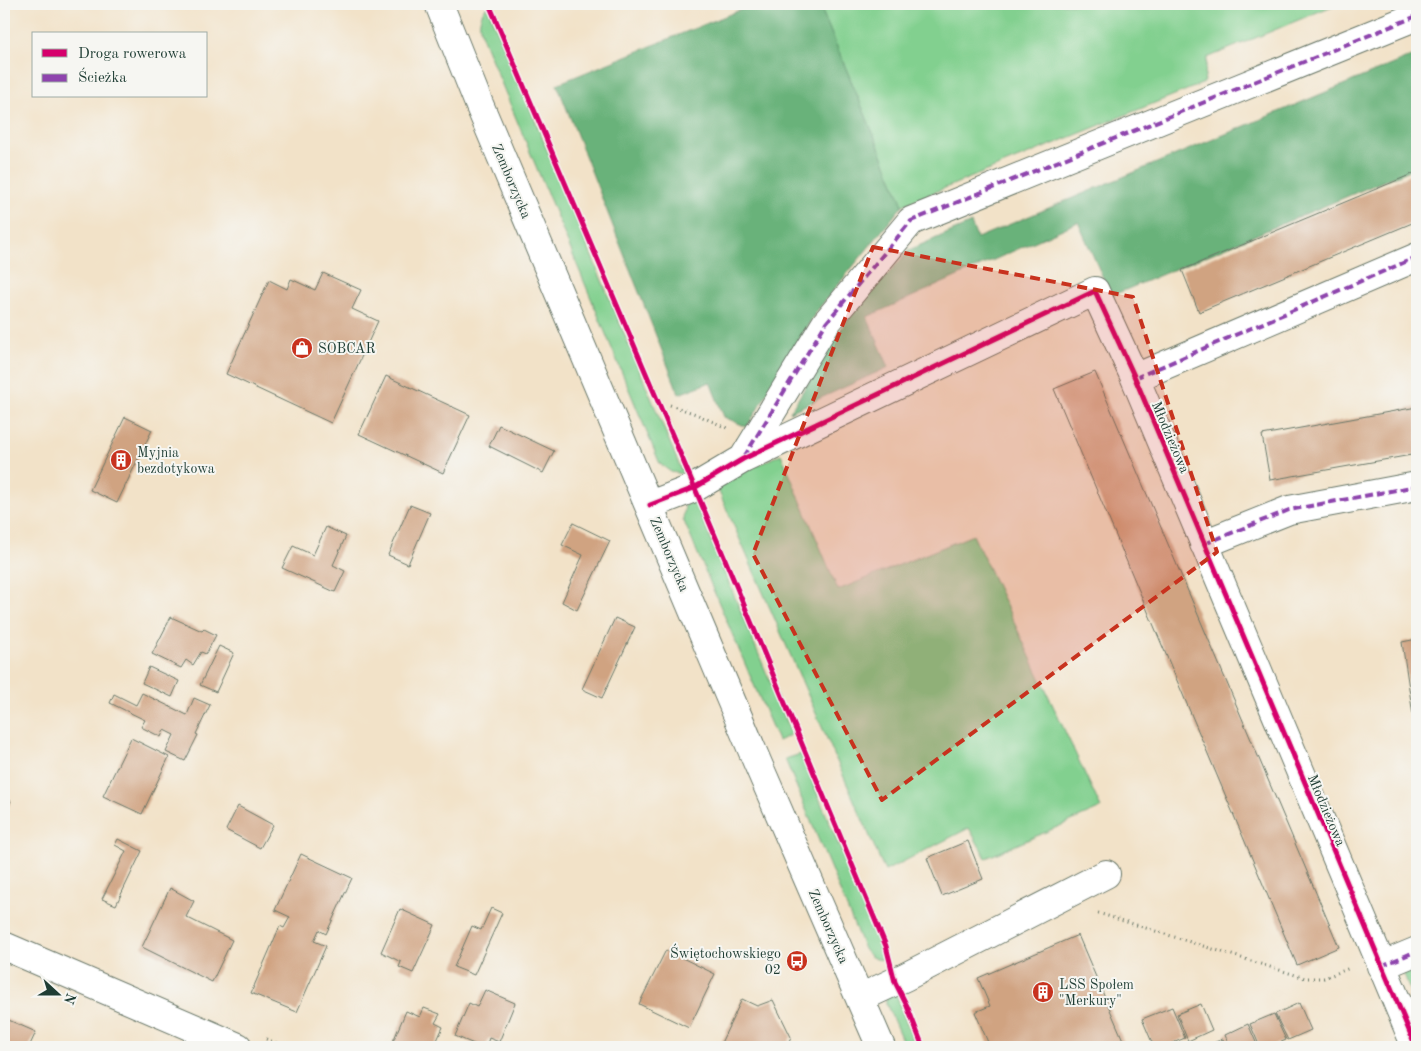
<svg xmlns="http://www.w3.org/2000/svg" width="1421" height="1051" viewBox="0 0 1421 1051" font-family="'Old Standard TT',serif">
	<rect width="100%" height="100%" fill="#f6f6f2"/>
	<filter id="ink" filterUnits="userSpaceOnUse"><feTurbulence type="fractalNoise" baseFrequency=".02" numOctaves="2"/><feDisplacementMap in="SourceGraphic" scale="10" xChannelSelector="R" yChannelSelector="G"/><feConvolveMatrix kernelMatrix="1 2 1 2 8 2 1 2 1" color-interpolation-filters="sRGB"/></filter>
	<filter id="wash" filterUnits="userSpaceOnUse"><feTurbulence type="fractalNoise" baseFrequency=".0096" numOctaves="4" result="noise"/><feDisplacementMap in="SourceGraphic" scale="20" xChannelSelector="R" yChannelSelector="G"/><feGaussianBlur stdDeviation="1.12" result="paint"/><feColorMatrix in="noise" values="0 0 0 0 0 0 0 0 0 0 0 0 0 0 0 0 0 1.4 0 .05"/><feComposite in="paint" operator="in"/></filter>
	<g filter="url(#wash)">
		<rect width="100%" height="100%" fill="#f2e2c8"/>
		<path fill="#82d08f" stroke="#508662" d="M819 4H1337L1207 58 1204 83 903 205Z
			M487 6 683 474 671 472 660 464 488 51C481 33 474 22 487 6Z
			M781 454 838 590 973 535 1101 808 986 858 969 828 885 871 716 485Z
			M693 497 792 734 778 741 683 519 685 505Z
			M801 754 886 959C876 961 869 957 864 949L785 759Z
			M1417 964V1009L1402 970Z
			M895 988 899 1003 916 1047H905L886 1003V996Z"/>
		<path fill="#69b27a" stroke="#447857" d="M755 4H819L903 205 816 312 747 427 724 417 710 382 679 394 557 84Z
			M1417 54V167L1111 296 1078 222 867 317 889 367 790 412 844 324 909 250 971 223 977 238Z"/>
		<g id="blocks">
			<path fill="#d0a381" d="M1417 172V221L1199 312 1182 270Z
				M323 273 361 290 352 309 378 321 331 423 226 374 269 280 287 289 291 279 315 290Z
				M1095 372 1339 947 1297 965 1054 389Z
				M386 376 470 415 443 473 359 434Z
				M1417 407V454L1270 480 1262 435Z
				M125 417 152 430 117 503 90 490Z
				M499 425 554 451 543 473 489 446Z
				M410 505 430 513 408 564 388 555Z
				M573 523 610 541 577 610 562 602 583 555 562 545Z
				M326 527 346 536 333 565 345 571 335 592 282 568 293 546 313 555Z
				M171 617 202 631 204 629 216 635 206 654 201 652 193 665 186 660 181 668 152 654Z
				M615 618 635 627 602 698 582 689Z
				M1417 639V735H1416L1402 642Z
				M219 646 234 653 216 692 200 685Z
				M149 667 179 681 172 697 142 683Z
				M142 693 187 715 194 698 210 705 196 734 198 735 185 761 166 752 174 735 164 730 161 737 141 727 145 720 110 703 114 694 136 705Z
				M131 738 169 757 142 814 103 796Z
				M4 798 11 801 4 815Z
				M238 806 273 825 260 848 226 830Z
				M118 839 142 851 116 905 102 899 126 851 115 845Z
				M968 841 983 879 942 896 927 858Z
				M301 854 352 878 326 934 319 930 314 941 326 946 297 1012 251 993 280 926 284 928 290 917 275 910Z
				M170 888 194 901 186 917 232 940 212 982 142 947Z
				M491 908 502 913 474 975 454 967 472 926 481 930Z
				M400 909 435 925 413 973 399 967 401 962 381 952Z
				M1078 935 1126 1047H990L975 1012 990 1006 978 978Z
				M666 950 715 974 689 1028 639 1004Z
				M485 990 515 1003 499 1042 489 1038 486 1047H481L455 1036 469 1003 477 1007Z
				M742 999 757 1006 773 1000 791 1037 786 1047H729L721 1043Z
				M1299 1003 1311 1030 1288 1040 1275 1014Z
				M1201 1004 1212 1030 1188 1041 1177 1014Z
				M1172 1007 1185 1038 1163 1047H1154L1142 1019Z
				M424 1008 440 1014 435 1023 443 1027 434 1047H395L391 1046 406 1011 420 1017Z
				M1274 1014 1286 1040 1270 1047H1260L1250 1024Z
				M4 1018 36 1032 29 1047H4Z
				M1248 1024 1258 1047H1230L1225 1035Z
				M1223 1039 1226 1047H1203Z"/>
		</g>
	</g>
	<g filter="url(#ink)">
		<use href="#blocks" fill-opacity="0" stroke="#697768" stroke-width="1"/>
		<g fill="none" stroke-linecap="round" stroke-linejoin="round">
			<g stroke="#697768" stroke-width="30">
				<path id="minor" d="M439 4 479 104 758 764 881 1047
					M1135 378 1417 257
					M743 459 826 323 911 221 1417 16
					M650 505 694 488 743 459 1095 291 1135 378 1416 1047
					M1204 544 1289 510 1417 486
					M4 946 238 1047
					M1381 966 1417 951
					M860 998 905 977 1106 874"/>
			</g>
			<path stroke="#697768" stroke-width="3" stroke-dasharray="1 4" stroke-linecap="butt" d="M670 405 696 414 729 429
				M1098 913 1305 978H1324L1350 968
				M266 1039 287 1047"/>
			<use href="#minor" stroke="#fff" stroke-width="28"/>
			<path stroke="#8e44ad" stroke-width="4" stroke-dasharray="8 4" stroke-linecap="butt" d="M1135 378 1417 257
				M744 457 826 323 911 221 1417 16
				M1204 544 1289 510 1417 486
				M1381 966 1417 951"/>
			<g stroke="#f6f6f2" stroke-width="8">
				<path id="cycleway" d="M489 4 722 552 886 946 895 982 907 1006 923 1047
					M650 505 694 488 743 459 1095 291 1135 378 1416 1047"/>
			</g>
			<use href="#cycleway" stroke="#d6006c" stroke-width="5"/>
		</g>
	</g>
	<path fill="#c8321e" fill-opacity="0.2" stroke="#c8321e" stroke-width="4" stroke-dasharray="10 6" stroke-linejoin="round" d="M873 247 1133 297 1217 552 882 800 753 554Z"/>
	<defs>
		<g id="shop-disc" transform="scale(1.125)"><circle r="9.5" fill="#c8321e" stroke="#f6f6f2"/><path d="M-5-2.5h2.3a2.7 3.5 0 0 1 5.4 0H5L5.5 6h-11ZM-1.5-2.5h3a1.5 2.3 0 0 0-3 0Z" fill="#fff"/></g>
		<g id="building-disc" transform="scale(1.125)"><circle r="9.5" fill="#c8321e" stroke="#f6f6f2"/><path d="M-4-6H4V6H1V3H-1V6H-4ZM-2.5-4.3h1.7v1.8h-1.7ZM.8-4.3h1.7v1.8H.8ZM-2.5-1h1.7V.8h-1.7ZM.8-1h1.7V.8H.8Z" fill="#fff"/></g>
		<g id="bus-disc" transform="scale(1.125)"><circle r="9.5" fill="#c8321e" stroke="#f6f6f2"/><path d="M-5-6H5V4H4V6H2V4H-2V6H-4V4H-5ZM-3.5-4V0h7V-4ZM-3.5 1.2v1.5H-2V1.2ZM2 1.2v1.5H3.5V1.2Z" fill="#fff"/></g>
	</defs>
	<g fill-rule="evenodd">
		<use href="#shop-disc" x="302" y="348"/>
		<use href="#building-disc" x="121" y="460"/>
		<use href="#bus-disc" x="797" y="961"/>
		<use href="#building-disc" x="1043" y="992"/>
	</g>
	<g text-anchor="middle" stroke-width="4" stroke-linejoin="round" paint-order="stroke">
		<g font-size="14" fill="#1f3d34" stroke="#f6f6f2">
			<text transform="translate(512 181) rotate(67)" y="5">Zemborzycka</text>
			<text transform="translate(1171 437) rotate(67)" y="5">Młodzieżowa</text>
			<text transform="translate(670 554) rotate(67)" y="5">Zemborzycka</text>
			<text transform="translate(1327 810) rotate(67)" y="5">Młodzieżowa</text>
			<text transform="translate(829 926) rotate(66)" y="5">Zemborzycka</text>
		</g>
		<g font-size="14" fill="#1f3d34" stroke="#f6f6f2" text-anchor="start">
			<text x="318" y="353">SOBCAR</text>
			<text x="137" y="457">Myjnia<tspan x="137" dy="16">bezdotykowa</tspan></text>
			<text x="781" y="958" text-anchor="end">Świętochowskiego<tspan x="781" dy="16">02</tspan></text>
			<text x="1059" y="989">LSS Społem<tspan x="1059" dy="16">"Merkury"</tspan></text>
		</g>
	</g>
	<rect width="1421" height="1051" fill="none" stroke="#f6f6f2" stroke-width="20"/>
	<rect x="32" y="32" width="175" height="65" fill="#f6f6f2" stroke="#a0aca6"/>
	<rect x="42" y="49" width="25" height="8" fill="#d6006c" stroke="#a0aca6"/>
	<text x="78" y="58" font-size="15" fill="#1f3d34">Droga rowerowa</text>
	<rect x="42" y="74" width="25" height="8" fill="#8e44ad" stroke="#a0aca6"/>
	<text x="78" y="82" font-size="15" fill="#1f3d34">Ścieżka</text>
	<g transform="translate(58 994) rotate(111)" stroke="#f6f6f2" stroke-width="4" paint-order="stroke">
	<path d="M0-4L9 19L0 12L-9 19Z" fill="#1f3d34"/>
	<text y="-8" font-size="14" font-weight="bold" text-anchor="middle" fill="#1f3d34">N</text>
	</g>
</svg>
